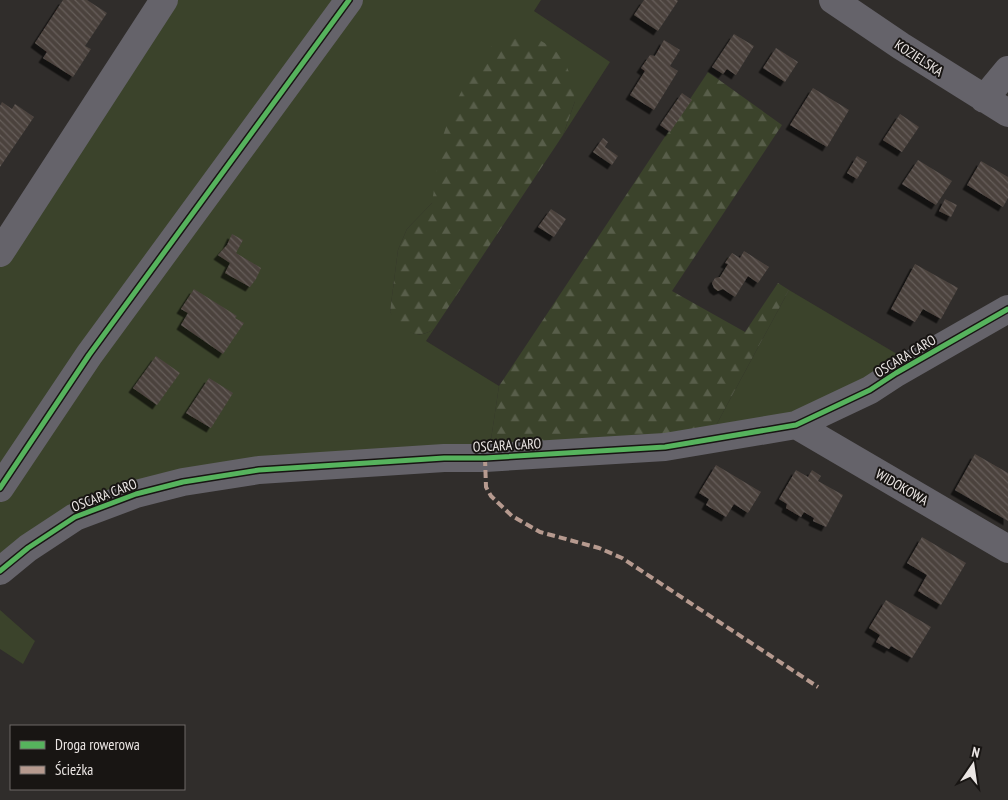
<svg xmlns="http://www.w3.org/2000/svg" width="1008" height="800" viewBox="0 0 1008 800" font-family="'PT Sans Narrow',sans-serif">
	<defs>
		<pattern id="forest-firs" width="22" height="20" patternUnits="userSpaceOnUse" patternTransform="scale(1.25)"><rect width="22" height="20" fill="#3b432b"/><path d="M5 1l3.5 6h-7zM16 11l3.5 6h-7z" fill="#585e4a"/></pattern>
		<pattern id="building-back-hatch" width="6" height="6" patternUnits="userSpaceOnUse" patternTransform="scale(1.25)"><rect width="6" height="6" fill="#4c433e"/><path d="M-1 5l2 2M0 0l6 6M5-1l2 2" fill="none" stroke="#665e5a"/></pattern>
		<filter id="shadow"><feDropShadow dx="-4.5" dy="4.5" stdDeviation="0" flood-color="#0009"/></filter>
	</defs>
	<rect width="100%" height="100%" fill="#302d2b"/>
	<path fill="#3b432b" d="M164 0H541L534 11 610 62 563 135 575 101 432 203 407 229 398 250 390 312C404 327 413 343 434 329L426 341 499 386 489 453 136 494 0 571V253Z
		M789 290 902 357 860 382 794 414 714 429Z
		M0 610 35 641 23 664 0 649Z"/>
	<path fill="url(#forest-firs)" d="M515 34 536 38 553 48 565 62 572 80 575 101 563 135 434 329C414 342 401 329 390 312L398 250 407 229 432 203 441 142 450 115 464 86 498 37Z
		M708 72 782 125 672 291 745 332 778 283 789 290 714 429 489 453 499 386Z"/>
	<path fill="url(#building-back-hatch)" filter="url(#shadow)" d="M63 0H87L107 13 85 46 91 49 73 77 43 58 47 52 35 43Z
		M644 0H677L678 1 658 31 634 15Z
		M734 34 754 46 736 75 727 69 723 74 712 67Z
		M664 40 680 50 670 66 678 71 654 110 630 95 645 71 641 68 650 55 655 56Z
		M776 48 798 62 785 82 763 68Z
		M813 88 849 110 827 147 790 125Z
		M682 93 692 100 670 132 660 125Z
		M2 102 12 109 15 104 34 117 0 167V106Z
		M900 114 919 127 902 152 883 140Z
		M603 138 608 142 605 147 618 156 612 165 593 152Z
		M857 156 867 162 857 179 847 173Z
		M918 160 952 181 936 205 902 184Z
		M981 161 1008 177V198L1003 207 967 185Z
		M945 199 957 205 951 217 939 211Z
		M551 209 566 219 554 237 538 227Z
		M232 234 243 240 236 253 261 268 256 279 250 287 225 273 230 263 218 255 227 245Z
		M744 251 769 267 758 283 748 276 735 297 723 289 718 291 714 288 712 283 715 278 720 277 728 264 725 263 732 253 740 258Z
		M915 264 958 288 941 319 923 309 915 322 891 309Z
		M194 289 237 316 235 318 244 323 223 354 181 325 188 313 181 309Z
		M156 356 180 373 157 405 133 388Z
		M209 378 233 393 211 428 186 413Z
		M975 454 1008 473V521L955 490Z
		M716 465 761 492 748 513 734 504 726 517 706 505 709 499 699 493Z
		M796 470 808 477 812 470 821 476 818 481 843 495 826 527 813 521 814 518 804 512 801 517 786 508 787 504 779 499Z
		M922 537 966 563 941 605 918 591 927 575 907 563Z
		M886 600 931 627 912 658 891 646 889 649 876 642 880 635 869 628Z"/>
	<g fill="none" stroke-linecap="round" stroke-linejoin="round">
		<path stroke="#65636a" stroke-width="28" d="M833 0 901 46 1008 113
			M984 99 1008 70
			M0 253 164 0
			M796 425 1008 549
			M0 488 89 355 349 0
			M0 571 28 548 75 517 136 494 183 482 259 470 444 458H485L665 447 796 425 870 390 896 373 1008 309"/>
		<path stroke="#b69a8f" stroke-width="4" stroke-dasharray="8 4" stroke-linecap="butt" d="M485 458 486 487 491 496 512 516 540 532 599 548 622 558 818 687"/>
		<g stroke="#181513" stroke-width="8">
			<path id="cycleway" d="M0 488 89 355 349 0
				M0 571 28 548 75 517 136 494 183 482 259 470 444 458H485L665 447 796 425 870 390 896 373 1008 309"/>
		</g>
		<use href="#cycleway" stroke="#56b35d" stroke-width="5"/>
	</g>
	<g text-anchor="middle" stroke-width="4" stroke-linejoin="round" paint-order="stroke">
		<g font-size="14" fill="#ebe6e4" stroke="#181513">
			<text transform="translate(919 58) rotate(33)" y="5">KOZIELSKA</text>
			<text transform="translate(905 356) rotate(-31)" y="5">OSCARA CARO</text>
			<text transform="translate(507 445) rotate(-3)" y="5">OSCARA CARO</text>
			<text transform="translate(902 487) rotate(30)" y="5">WIDOKOWA</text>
			<text transform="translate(104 495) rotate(-21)" y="5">OSCARA CARO</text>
		</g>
	</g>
	<rect x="10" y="725" width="175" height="65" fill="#181513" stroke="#6c6967"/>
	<rect x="20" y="741" width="25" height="8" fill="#56b35d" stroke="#6c6967"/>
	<text x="55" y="750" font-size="15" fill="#ebe6e4">Droga rowerowa</text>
	<rect x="20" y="766" width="25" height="8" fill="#b69a8f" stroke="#6c6967"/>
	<text x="55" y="775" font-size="15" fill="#ebe6e4">Ścieżka</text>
	<g transform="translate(973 765) rotate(13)" stroke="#181513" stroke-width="4" paint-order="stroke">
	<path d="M0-4L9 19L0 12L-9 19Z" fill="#ebe6e4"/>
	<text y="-8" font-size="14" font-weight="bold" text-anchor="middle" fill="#ebe6e4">N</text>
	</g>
</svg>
